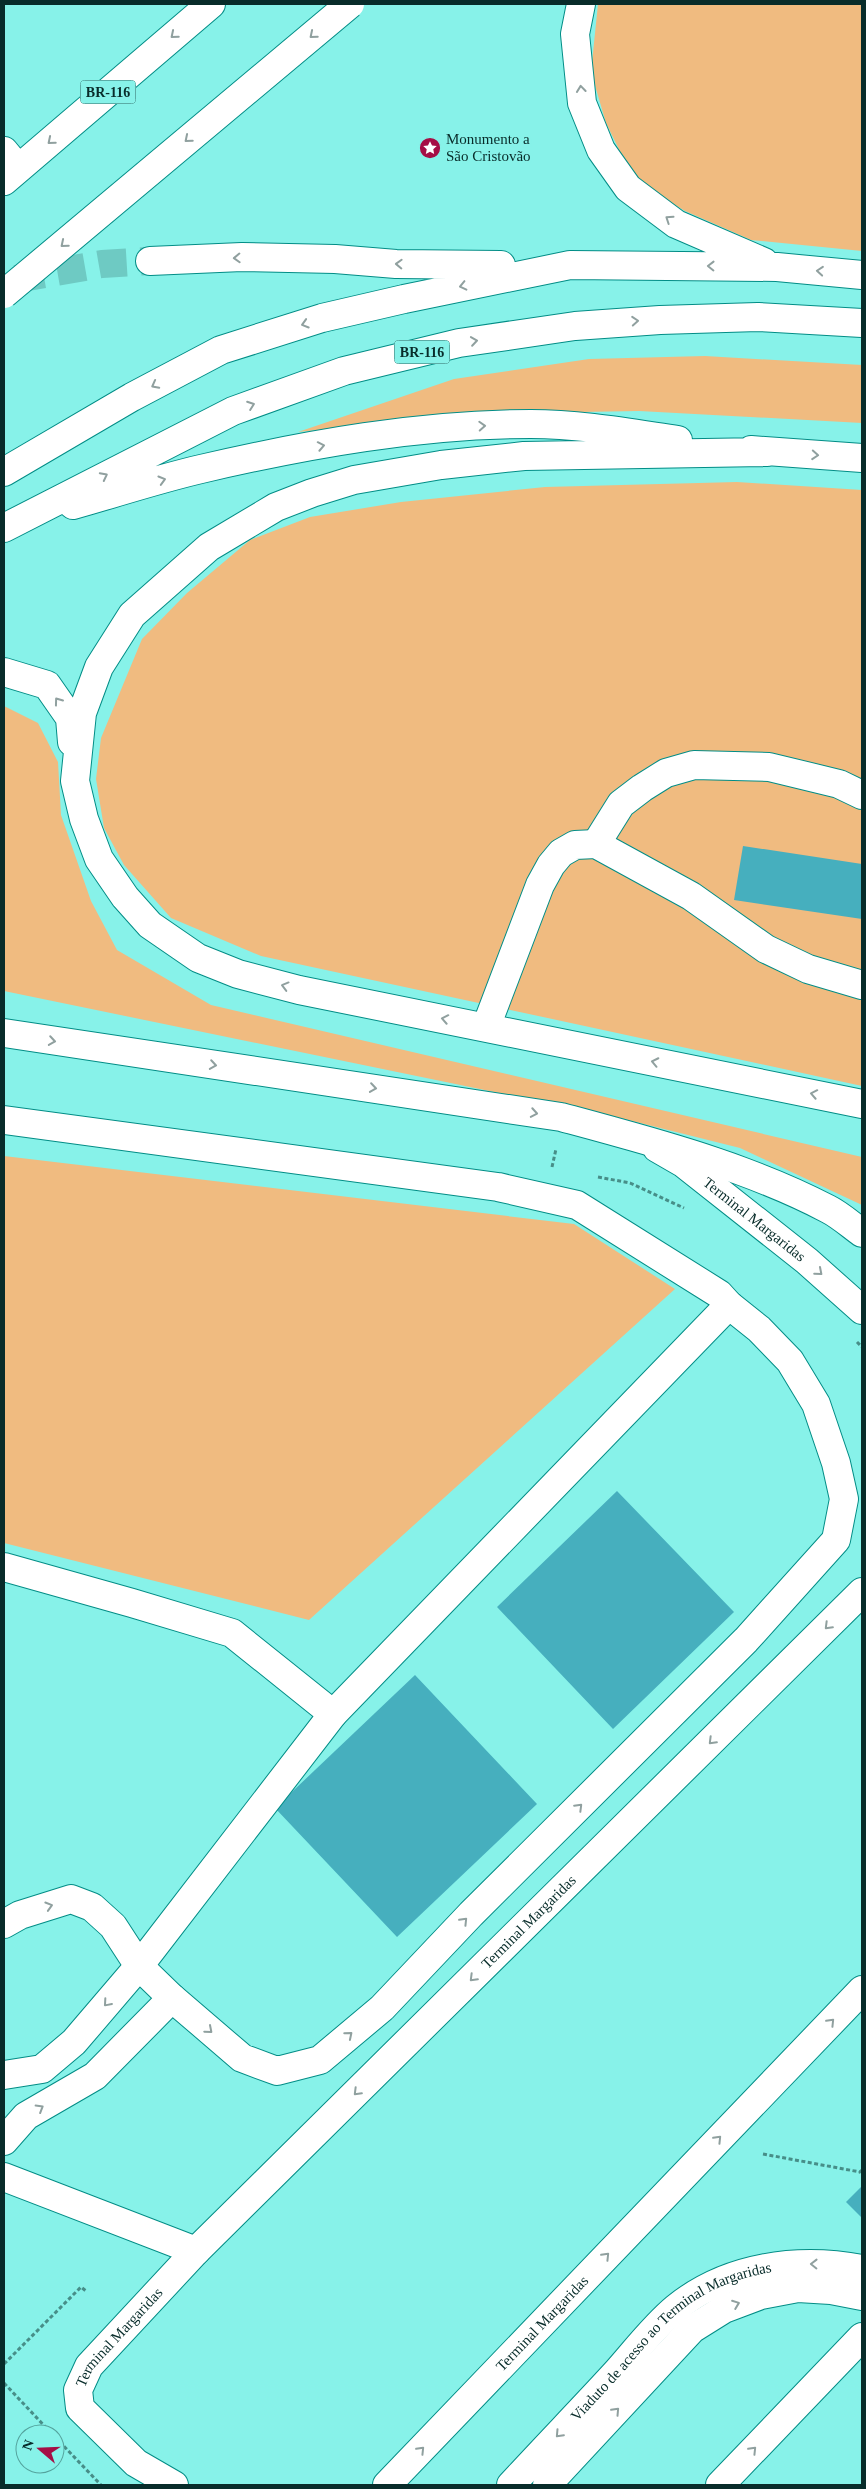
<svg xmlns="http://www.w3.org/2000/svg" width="866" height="2489" viewBox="0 0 866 2489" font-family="Georgia,serif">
	<rect width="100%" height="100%" fill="#87f2e9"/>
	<path fill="#f0bb80" d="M598 4H862V251L751 240 685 211 634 180 606 123 591 72Z
		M705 356 862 365V423L639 411 469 414 298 432 454 379 589 359Z
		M737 482 862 490V1086L261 956 171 918 124 865 104 828 96 779 101 738 142 639 187 593 250 540 310 517 401 502 545 487Z
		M4 706 38 723 58 762 61 815 91 901 117 950 211 1005 862 1157V1205L740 1148 620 1118 4 991Z
		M4 1156 574 1224 675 1289 309 1620 4 1543Z"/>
	<path fill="#46afbe" d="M743 846 862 864V919L734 900Z
		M617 1491 734 1612 613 1729 497 1607Z
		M415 1675 537 1804 397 1937 275 1808Z
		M862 2186V2218L846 2202Z"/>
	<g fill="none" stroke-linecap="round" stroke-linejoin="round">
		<path stroke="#6ecac3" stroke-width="28" stroke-dasharray="28 14" stroke-linecap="butt" d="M16 279 102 264 150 261"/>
		<g stroke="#028d86" stroke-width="30">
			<g id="minor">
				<path d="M4 151 18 168"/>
				<path d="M596 844 621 804 642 788 666 773 694 765 769 767 839 784 862 795"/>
				<path d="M486 1027 540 885 551 865 561 853 575 845 596 844 691 896 766 949 808 969 862 985"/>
				<path d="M4 1120 498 1187 577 1205 719 1294 729 1305 759 1329 790 1361 816 1404 836 1463 844 1499 836 1540 746 1640 471 1914 382 2008 320 2060 277 2071 242 2058 172 1998 139 1966 113 1926 92 1907 71 1899 20 1915 4 1924"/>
				<path id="s1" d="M657 1148 683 1163 807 1261 862 1310"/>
				<path d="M4 1567 132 1603 232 1633 333 1714 139 1966 74 2042 42 2069 4 2075"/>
				<path d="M333 1714 729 1305"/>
				<path d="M4 2141 26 2116 95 2076 172 1998"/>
				<path d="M4 2177 196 2251"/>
				<path id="s2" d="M174 2485 136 2463 80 2408 78 2390 89 2366 196 2251 862 1592"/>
				<path id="s3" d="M387 2485 862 1990"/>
				<path id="s4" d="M511 2485C545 2448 580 2412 614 2375 634 2353 653 2327 676 2308 728 2266 798 2257 862 2269"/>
				<path d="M547 2485 692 2329 724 2309 761 2295 798 2288 831 2290 862 2296"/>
				<path d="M720 2485 862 2337"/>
			</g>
		</g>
		<g stroke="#028d86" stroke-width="30">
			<path id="highway" d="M581 4 575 34 582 103 601 150 628 188 676 224 764 262
				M4 181 211 4
				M150 261 242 257 335 259 396 264 501 265
				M751 450 862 458
				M767 452 524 456 441 465 354 480 312 493 276 507 209 547 132 615 99 667 82 713 75 781 84 819 99 859 125 897 150 925 198 958 238 974 299 990 862 1104
				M4 472 132 397 221 350 322 318 404 299 570 265 777 267 862 275
				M73 505C116 493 158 479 201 469 308 444 421 424 531 424 580 424 630 433 678 440
				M4 528 233 411 344 371 459 343 575 326 660 320 758 317 862 323
				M4 672 47 685 70 718 72 742
				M4 1033 561 1117C650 1141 746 1166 828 1209 840 1215 851 1225 862 1233"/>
		</g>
		<path stroke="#478e88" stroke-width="3" stroke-dasharray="4 2.5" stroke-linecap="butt" d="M552 1167 556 1149
			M598 1177 630 1183 684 1208
			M857 1342 862 1347
			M763 2154 860 2172
			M862 2170 860 2172 862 2174
			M4 2364 81 2287 86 2291
			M4 2383 52 2434
			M55 2437 101 2485"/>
		<use href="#minor" stroke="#fff" stroke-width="28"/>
		<use href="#highway" stroke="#fff" stroke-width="28"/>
		<g stroke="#028d86" stroke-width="30" stroke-linecap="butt">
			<path id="highway-bridge" d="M4 294 350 4"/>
		</g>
		<use href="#highway-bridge" stroke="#fff" stroke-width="28"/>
	</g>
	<defs><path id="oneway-chevron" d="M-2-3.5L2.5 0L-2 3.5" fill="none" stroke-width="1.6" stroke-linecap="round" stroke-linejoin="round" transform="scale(1.25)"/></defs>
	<g stroke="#90a09f">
		<use href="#oneway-chevron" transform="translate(174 35) rotate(140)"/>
		<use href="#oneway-chevron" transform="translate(313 35) rotate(140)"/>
		<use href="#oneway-chevron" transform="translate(581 89) rotate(-96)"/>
		<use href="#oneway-chevron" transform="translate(188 139) rotate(140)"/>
		<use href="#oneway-chevron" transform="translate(51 141) rotate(140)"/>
		<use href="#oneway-chevron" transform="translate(669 219) rotate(-146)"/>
		<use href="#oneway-chevron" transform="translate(64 244) rotate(140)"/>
		<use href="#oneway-chevron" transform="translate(237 258) rotate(178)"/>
		<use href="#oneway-chevron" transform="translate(399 264) rotate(-178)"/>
		<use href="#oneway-chevron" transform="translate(711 266) rotate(-179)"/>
		<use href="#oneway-chevron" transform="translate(820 271) rotate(-175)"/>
		<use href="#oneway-chevron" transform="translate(463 286) rotate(167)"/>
		<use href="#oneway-chevron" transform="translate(635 321) rotate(-4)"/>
		<use href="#oneway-chevron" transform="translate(305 324) rotate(163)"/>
		<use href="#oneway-chevron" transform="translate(474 341) rotate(-8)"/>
		<use href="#oneway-chevron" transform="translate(155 385) rotate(152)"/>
		<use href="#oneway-chevron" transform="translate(251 405) rotate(-20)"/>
		<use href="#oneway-chevron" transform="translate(482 426) rotate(-3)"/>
		<use href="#oneway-chevron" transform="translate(321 446) rotate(-11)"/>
		<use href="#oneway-chevron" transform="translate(815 455) rotate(4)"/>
		<use href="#oneway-chevron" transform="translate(104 476) rotate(-27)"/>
		<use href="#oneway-chevron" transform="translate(162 480) rotate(-16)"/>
		<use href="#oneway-chevron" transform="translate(58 701) rotate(-126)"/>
		<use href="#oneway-chevron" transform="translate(285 986) rotate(-165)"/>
		<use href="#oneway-chevron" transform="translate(445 1019) rotate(-169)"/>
		<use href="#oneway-chevron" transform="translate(52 1041) rotate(9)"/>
		<use href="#oneway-chevron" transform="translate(655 1062) rotate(-168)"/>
		<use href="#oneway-chevron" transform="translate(213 1065) rotate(9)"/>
		<use href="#oneway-chevron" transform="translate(373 1088) rotate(8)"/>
		<use href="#oneway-chevron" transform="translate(814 1094) rotate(-169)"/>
		<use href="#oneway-chevron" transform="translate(534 1113) rotate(10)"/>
		<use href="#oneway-chevron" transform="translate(819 1272) rotate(41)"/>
		<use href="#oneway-chevron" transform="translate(828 1626) rotate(135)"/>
		<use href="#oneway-chevron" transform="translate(712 1741) rotate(135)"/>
		<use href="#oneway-chevron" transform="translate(579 1807) rotate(-45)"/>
		<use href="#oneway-chevron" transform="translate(49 1906) rotate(-17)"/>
		<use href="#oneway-chevron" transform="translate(464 1921) rotate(-46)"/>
		<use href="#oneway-chevron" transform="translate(473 1978) rotate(135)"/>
		<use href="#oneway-chevron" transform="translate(107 2003) rotate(131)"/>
		<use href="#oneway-chevron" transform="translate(831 2022) rotate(-46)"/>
		<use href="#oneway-chevron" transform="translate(209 2030) rotate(41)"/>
		<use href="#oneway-chevron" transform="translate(349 2035) rotate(-40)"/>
		<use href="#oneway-chevron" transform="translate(357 2092) rotate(135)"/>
		<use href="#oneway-chevron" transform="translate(40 2108) rotate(-31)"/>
		<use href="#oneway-chevron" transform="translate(718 2139) rotate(-46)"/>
		<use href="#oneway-chevron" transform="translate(606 2256) rotate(-46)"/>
		<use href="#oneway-chevron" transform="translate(814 2264) rotate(-179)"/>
		<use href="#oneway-chevron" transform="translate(736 2304) rotate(-21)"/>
		<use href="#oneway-chevron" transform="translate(616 2411) rotate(-47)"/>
		<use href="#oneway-chevron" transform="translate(559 2434) rotate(133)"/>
		<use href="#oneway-chevron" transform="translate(421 2450) rotate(-46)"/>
		<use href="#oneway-chevron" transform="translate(753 2450) rotate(-46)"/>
	</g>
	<defs>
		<g id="sight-disc" transform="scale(1.125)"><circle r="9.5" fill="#a50e45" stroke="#87f2e9"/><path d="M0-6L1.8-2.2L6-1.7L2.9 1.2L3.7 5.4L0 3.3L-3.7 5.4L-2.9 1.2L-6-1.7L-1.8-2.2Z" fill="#fff"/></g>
	</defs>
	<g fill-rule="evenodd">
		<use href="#sight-disc" x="430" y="148"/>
	</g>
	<g text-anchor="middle" stroke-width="5" stroke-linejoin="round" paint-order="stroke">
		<g fill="#87f2e9" stroke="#2e6763" stroke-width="1">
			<rect x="80.5" y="80.5" width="55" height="23" rx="4"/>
			<rect x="394.5" y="340.5" width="55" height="23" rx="4"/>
		</g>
		<g font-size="14" font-weight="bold" fill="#082c2a">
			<text x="108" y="97">BR-116</text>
			<text x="422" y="357">BR-116</text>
		</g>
		<g font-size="15" fill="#082c2a" stroke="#87f2e9" text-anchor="start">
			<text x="446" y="144">Monumento a<tspan x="446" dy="17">São Cristovão</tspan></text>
		</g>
		<g font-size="15" fill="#082c2a" stroke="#87f2e9">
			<text dy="5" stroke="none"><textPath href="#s1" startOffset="121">Terminal Margaridas</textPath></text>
			<text dy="5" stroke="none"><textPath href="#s2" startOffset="792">Terminal Margaridas</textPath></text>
			<text dy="5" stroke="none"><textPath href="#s3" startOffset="224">Terminal Margaridas</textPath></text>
			<text dy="5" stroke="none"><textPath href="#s2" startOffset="208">Terminal Margaridas</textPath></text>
			<text dy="5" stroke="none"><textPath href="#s4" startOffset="219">Viaduto de acesso ao Terminal Margaridas</textPath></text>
		</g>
	</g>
	<rect width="866" height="2489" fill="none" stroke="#082c2a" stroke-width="10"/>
	<g transform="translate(40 2449) rotate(289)"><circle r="24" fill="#87f2e9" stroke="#54a39d"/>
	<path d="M0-4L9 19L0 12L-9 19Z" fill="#a50e45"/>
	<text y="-8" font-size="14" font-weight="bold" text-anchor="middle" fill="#082c2a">N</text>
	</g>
</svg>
